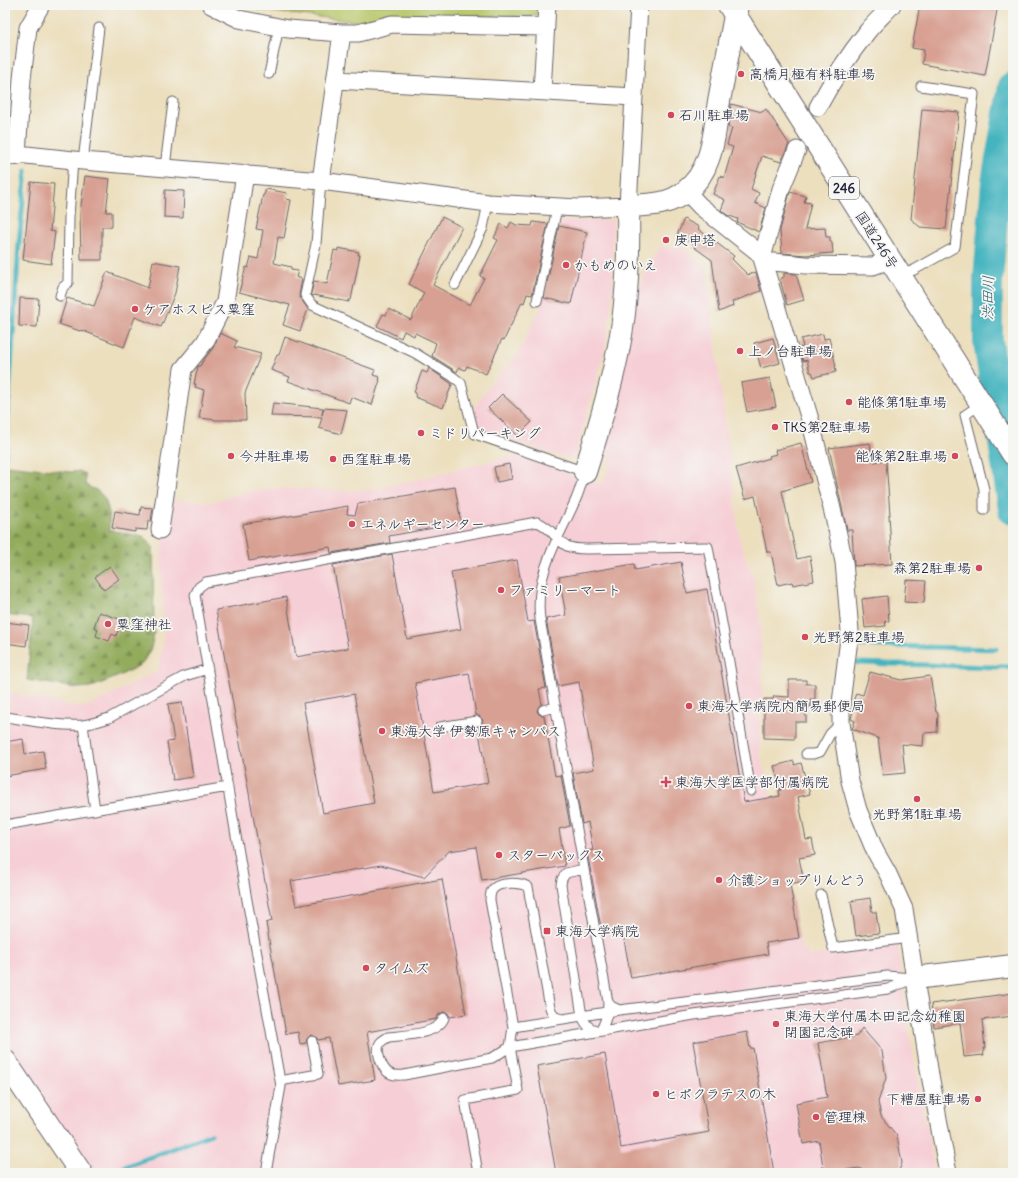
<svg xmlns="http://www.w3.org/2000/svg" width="1018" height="1178" viewBox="0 0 1018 1178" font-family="Delius,'Klee One',sans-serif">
	<defs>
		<pattern id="forest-firs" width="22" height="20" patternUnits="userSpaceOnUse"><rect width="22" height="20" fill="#92ab5c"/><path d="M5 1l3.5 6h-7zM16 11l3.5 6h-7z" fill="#778b4d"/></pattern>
	</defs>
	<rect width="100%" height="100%" fill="#f6f6f2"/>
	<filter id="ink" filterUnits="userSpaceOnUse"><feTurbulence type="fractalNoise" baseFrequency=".025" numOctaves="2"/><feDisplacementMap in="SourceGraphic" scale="8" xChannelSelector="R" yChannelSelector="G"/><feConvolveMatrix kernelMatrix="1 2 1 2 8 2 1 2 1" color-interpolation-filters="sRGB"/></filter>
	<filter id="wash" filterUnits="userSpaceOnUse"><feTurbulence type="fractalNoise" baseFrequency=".012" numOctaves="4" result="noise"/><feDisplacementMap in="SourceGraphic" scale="16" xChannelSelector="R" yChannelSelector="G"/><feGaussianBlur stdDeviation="0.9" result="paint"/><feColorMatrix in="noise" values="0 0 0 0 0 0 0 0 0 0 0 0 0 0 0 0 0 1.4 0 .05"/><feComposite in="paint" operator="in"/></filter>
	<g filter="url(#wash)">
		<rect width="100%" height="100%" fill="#ecdfbe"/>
		<path fill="#f6cfd6" d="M613 220V287L609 324 605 349 596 382 575 456 569 458 555 455 485 432 478 427 473 408 490 385 519 352 540 309 560 221Z
			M660 247 684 249 706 268 740 541 748 565 753 576 760 620 763 697 759 698 760 754 773 803 792 900 793 901 802 951 807 950 808 956 894 945 898 947 905 1009 935 1173H88L5 1052V692L80 707 90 705 158 671 164 637 161 556 170 500 211 502 246 492 277 488 354 491 380 488 517 455 561 468 573 476 600 484 610 468 607 446 620 373 644 272Z"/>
		<path fill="#b8c668" stroke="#6d7452" d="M247 5H539L538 13 534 17 389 15 361 22 258 10Z"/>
		<path fill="url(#forest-firs)" stroke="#5a664c" d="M6 465 70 472 80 471 85 474V484C88 487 92 488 96 490 109 498 110 516 109 530L144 537 153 547 154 633 151 648 142 664 119 676 92 687 77 688 27 680 33 618 5 615V481Z"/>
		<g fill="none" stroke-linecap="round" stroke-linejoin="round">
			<path stroke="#45b4bf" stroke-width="5" d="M5 457 19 243 26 170
				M854 645 996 649
				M858 663 996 667 1013 666
				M109 1173 211 1134"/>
			<path stroke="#45b4bf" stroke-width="30" d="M1013 86 996 182 988 280V341L1013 510"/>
		</g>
		<g id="blocks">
			<path fill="#d8a093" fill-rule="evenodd" d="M920 5H998L985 76 922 64 924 50 912 48Z
				M731 104 762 112 766 109 789 144 781 162 762 156 751 189 759 193 755 203 766 208 759 232 737 222 738 219 727 215 721 210 725 200 713 194 720 176 724 178 733 147 727 145 732 128 728 127Z
				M922 109 959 112 946 229 920 227 911 219Z
				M85 176 110 179 106 212H112V227H102V260H81L80 213Z
				M31 182 54 184 50 231 55 232 51 264 23 260Z
				M266 189 287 193 286 199 291 200 284 238 278 237 274 263 291 267V270L298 271 296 277 302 279 299 296 308 309 300 331 283 325 290 305 239 292 246 267 248 268 251 257 258 259 263 230 256 229 263 195H264Z
				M165 190 184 191 183 218 164 217Z
				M790 192 806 196 804 202 811 203 805 229 825 228 826 237H830V241L832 243 833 253 805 255 782 253 780 230Z
				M442 217 462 227 433 285 470 305 484 278 480 276 498 240 494 238 501 224 508 228 511 222 516 225 532 226 533 222 548 224 532 295 527 294 524 303 522 302 504 340 502 339 486 374 467 366 465 370 459 367 457 372 432 356 436 343 415 333 414 336 404 331 401 338 377 326 383 314 386 315 389 309 411 320 424 293 409 284Z
				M684 219 699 227 698 229 734 256 732 259 748 275 756 272 761 291 732 302 733 306 719 312 712 260 694 247 696 245 677 235Z
				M559 226 587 232 571 304 544 298Z
				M338 248 359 252 358 255H360L351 300H349V302L314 295 313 296 311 294 314 281 327 284 334 250 338 251Z
				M153 261 180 266 175 293 161 327 135 317 124 347 81 330 80 331 59 324 67 298 94 306 107 272 148 288Z
				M784 273 796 274 804 300 787 305 780 279 784 277Z
				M20 298 39 299 37 327 19 326Z
				M220 333 237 341 234 347 261 354 245 393 246 420H217L199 418 204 390 195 387 196 384H194L198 366H200L203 361 213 348Z
				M823 334 824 339 829 338 836 366H835L836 372 814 377 812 372H810L807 360 803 361 799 348 803 347 801 339Z
				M285 337 375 370 373 375 380 377 379 380H380L372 405 351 397 349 403 288 381 290 377 271 370 277 355H279Z
				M773 338 780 363 761 368 754 343Z
				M429 368 452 384 443 408 415 397 416 393 414 392 422 371 427 373Z
				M770 378 776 407 747 412 741 383Z
				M502 394 532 422 518 436 488 408Z
				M273 403 323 408 322 415 324 408 347 410 341 434 319 428 322 417 271 416Z
				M801 443 811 482 782 491 797 559 810 556 814 581 793 585 792 582 778 585 771 552H767L755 496 745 499 736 468 770 458 769 456 776 454 775 450Z
				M870 443 871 451H873L874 462 886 460 890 515H889L892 564 854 566 852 530H847L829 448Z
				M509 464 512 479 497 482 494 467Z
				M455 487 461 523 389 536 390 543 331 553 330 547 249 561 243 524 348 506 347 514 355 515 358 504Z
				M141 507 153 508 151 521H148L147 530 135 529V532L112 528 115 511 140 515Z
				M392 554 407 639 461 629 451 572 517 560 528 622 534 621 546 688 539 689 542 704 539 706 537 711 539 714 544 716 555 776 561 775 570 826 559 829 565 866 482 880 476 847 449 851 424 877 381 865 291 881 296 906 442 879 466 1014 450 1017 448 1013 444 1012 439 1014 436 1019 367 1032 375 1080 338 1086 329 1038 318 1040 316 1037 311 1035 307 1039 306 1043 300 1044 298 1032 286 1034 266 923 272 921 216 610 286 597 296 657 348 648 333 565ZM469 673 476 715 479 716 483 720 482 723 478 727 488 783 434 792 415 683ZM354 694 374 803 323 813 303 703Z
				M681 562 687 593 707 589 744 802 780 796 779 790H781L774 766 794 761V765L801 763 810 794 798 797 806 840 812 839 815 855 799 858 804 881 790 884 799 938 766 943 768 954 631 978 622 929 602 933 587 851 593 850 588 822 582 824 573 773 594 769 579 682 558 686 546 619 566 615 559 577 634 564 635 570Z
				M110 566 119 579 104 590 95 577Z
				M906 580 926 581 924 603 904 602Z
				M887 596 889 621H885L886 626 865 628 862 599Z
				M99 612 122 620 116 636 112 634 109 641 96 636 98 629 94 627Z
				M5 622 29 625 26 646 5 643Z
				M870 672 901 680 930 676 936 712 938 713 937 732 924 733 923 746 902 744 905 773 883 775 878 738 852 729 855 721 851 719 854 707 852 706 856 693 863 695Z
				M789 680H806V684H815V699H810L811 707H806V722H795V739L764 738V699H773L774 696 789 697Z
				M182 702 193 777 173 780 167 742 174 741 168 704Z
				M23 739 25 754 43 751 46 769 5 776V742Z
				M870 898 872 912H876L879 933 856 936 851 901Z
				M1013 993V1016L982 1020 985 1048H983L984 1055 964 1057 960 1023 934 1027 931 1004Z
				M862 1028 882 1051 886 1078 878 1102 881 1116 897 1136 902 1163 898 1173H867L859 1168 824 1173 819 1141 803 1144 796 1103 827 1097 818 1043 857 1036Z
				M747 1032 750 1048H753L774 1173H556L537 1066 605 1054 621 1148 709 1132 693 1042Z"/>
		</g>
	</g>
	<g filter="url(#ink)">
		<use href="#blocks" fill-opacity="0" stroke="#696469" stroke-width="1"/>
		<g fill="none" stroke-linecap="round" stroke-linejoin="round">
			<g stroke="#696469" stroke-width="11">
				<path id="lane" d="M269 74 279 27
					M83 161 99 28
					M165 167 173 102
					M321 181 316 244 305 295 312 305 415 353 452 376 461 383 473 429 475 434 585 472C582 481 580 490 576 499 559 538 534 574 540 619L584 869
					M900 275 914 270 955 247 974 94 921 86
					M455 285 483 228 488 203
					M60 296 63 287 68 283 69 217 73 160
					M537 301 557 208
					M981 404 965 415 984 489V510
					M543 710 556 707
					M5 717C30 720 57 727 82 725 91 724 100 721 109 718L185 676 208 669
					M83 725 95 810
					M440 727 477 721
					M806 754H813L820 752 830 734 841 723
					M5 825 228 787
					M821 895 833 948 909 938
					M608 1002C608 1013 606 1022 600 1031 590 1029 586 1026 582 1016L561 885 562 879 566 873 584 869 608 1002 611 1006 619 1010
					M444 1018C437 1035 405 1035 388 1037 386 1039 382 1040 380 1043 375 1051 382 1071 391 1074 395 1076 399 1075 404 1075L492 1058 510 1047 694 1015 888 989 915 978
					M513 1027 619 1010 701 1000 887 976 912 978
					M280 1081 318 1074 312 1041
					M266 1173 281 1086 247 900 195 595 199 587 206 582 537 522C550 526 556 540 567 546 573 549 581 549 587 549L708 547 728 656 751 791
					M478 1173 465 1100 518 1090 510 1047 513 1027 490 900C490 896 490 891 494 888 501 882 520 882 528 887L550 1008C553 1015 556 1019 564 1019"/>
			</g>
			<g stroke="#696469" stroke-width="19">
				<path id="street" d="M41 5 28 28 22 79 17 154 83 161 321 181 488 203 578 208 628 206 639 5
					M211 5 239 19 288 29 342 33H358L392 24 546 27
					M336 80 634 97
					M542 91 547 5
					M818 107C832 81 848 56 867 32 874 23 884 14 892 5
					M321 181 342 33
					M686 191 700 206 758 252 762 258 811 423 836 525 844 562 850 631 841 703V723L850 781 858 810 875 851 888 874 904 909 930 1075 948 1173
					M762 258 781 189 797 150
					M764 264 773 262 806 265 873 266 890 260
					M160 530 183 369 205 342 225 302 245 174"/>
			</g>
			<g stroke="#696469" stroke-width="24">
				<path id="secondary" d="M5 153 17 154
					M585 472C598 431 611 388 619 346 628 300 629 253 628 206 649 205 670 205 686 191 696 183 704 171 708 159 715 141 716 120 719 101 725 69 731 37 737 5
					M915 978 1013 966
					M5 1061 81 1173"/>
			</g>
			<g stroke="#696469" stroke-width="24">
				<path id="highway" d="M729 5 1013 454"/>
			</g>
			<use href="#lane" stroke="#fff" stroke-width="9"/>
			<use href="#street" stroke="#fff" stroke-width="17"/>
			<use href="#secondary" stroke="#fff" stroke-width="22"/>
			<use href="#highway" stroke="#fff" stroke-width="22"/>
		</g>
	</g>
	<g fill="#d1495b" stroke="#f6f6f2" stroke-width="1.5">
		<circle cx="741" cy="74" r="4"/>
		<circle cx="671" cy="115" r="4"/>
		<circle cx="666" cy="240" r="4"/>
		<circle cx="566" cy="265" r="4"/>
		<circle cx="135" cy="309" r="4"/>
		<circle cx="740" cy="351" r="4"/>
		<circle cx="849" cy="402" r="4"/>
		<circle cx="775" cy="427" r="4"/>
		<circle cx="421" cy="433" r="4"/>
		<circle cx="231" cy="456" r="4"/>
		<circle cx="955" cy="456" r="4"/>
		<circle cx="333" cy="459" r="4"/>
		<circle cx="352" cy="524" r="4"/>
		<circle cx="979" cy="568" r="4"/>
		<circle cx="501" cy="590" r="4"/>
		<circle cx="108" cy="624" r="4"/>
		<circle cx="805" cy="637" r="4"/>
		<circle cx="689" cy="706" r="4"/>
		<circle cx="382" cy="731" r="4"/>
		<path d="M664 776h4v4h4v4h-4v4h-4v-4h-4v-4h4z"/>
		<circle cx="917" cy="799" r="4"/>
		<circle cx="499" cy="855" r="4"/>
		<circle cx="719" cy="880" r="4"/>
		<rect x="543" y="927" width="8" height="8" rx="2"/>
		<circle cx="366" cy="968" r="4"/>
		<circle cx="776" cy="1024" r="4"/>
		<circle cx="656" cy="1094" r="4"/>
		<circle cx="978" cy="1099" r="4"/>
		<circle cx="816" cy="1117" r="4"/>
	</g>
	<g text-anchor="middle" stroke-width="3.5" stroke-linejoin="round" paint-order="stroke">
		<rect fill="#f6f6f2" stroke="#626272" stroke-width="1" x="829" y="177" width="30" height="22" rx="3"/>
		<g font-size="13" font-weight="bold" fill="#22223b">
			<text x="844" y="193">246</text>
		</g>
		<g font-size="14" fill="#22223b" stroke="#f6f6f2" text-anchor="start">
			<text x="749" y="79">高橋月極有料駐車場</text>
			<text x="679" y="120">石川駐車場</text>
			<text x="674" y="245">庚申塔</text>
			<text x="574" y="270">かもめのいえ</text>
			<text x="143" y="314">ケアホスピス粟窪</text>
			<text x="748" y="356">上ノ台駐車場</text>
			<text x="857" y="407">能條第1駐車場</text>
			<text x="783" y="432">TKS第2駐車場</text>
			<text x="429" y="438">ミドリパーキング</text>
			<text x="239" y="461">今井駐車場</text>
			<text x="947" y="461" text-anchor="end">能條第2駐車場</text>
			<text x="341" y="464">西窪駐車場</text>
			<text x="360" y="529">エネルギーセンター</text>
			<text x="971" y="573" text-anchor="end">森第2駐車場</text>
			<text x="509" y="595">ファミリーマート</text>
			<text x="116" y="629">粟窪神社</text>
			<text x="813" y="642">光野第2駐車場</text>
			<text x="697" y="711">東海大学病院内簡易郵便局</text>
			<text x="390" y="736">東海大学 伊勢原キャンパス</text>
			<text x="675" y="787">東海大学医学部付属病院</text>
			<text x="917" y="819" text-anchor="middle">光野第1駐車場</text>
			<text x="507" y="860">スターバックス</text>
			<text x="727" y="885">介護ショップりんどう</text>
			<text x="555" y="936">東海大学病院</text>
			<text x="374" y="973">タイムズ</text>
			<text x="784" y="1021">東海大学付属本田記念幼稚園<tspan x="784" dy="16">閉園記念碑</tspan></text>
			<text x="664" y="1099">ヒポクラテスの木</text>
			<text x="970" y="1104" text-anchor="end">下糟屋駐車場</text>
			<text x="824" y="1122">管理棟</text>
		</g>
		<g font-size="14" fill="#22223b" stroke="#f6f6f2">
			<text transform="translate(877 240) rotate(57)" y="5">国道246号</text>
		</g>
		<g font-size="15" font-style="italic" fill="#305c70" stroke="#f6f6f2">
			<text transform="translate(988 298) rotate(-89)" y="5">渋田川</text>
		</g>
	</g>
	<rect width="1018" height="1178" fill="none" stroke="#f6f6f2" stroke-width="20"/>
</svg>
